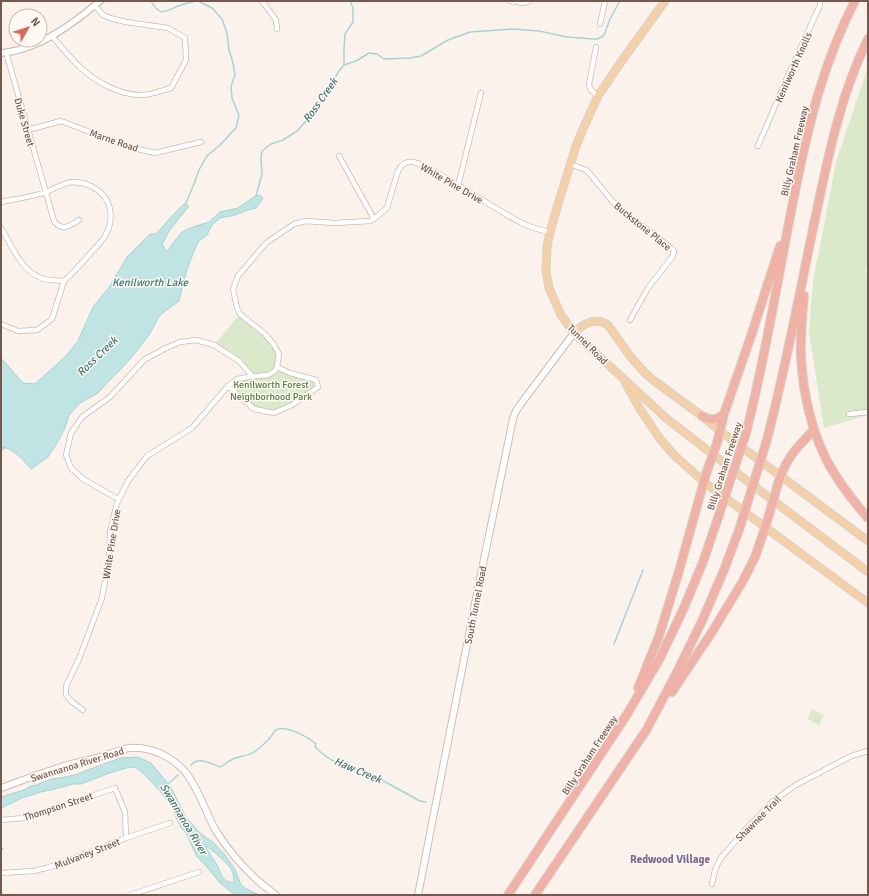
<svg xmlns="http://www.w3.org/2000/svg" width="869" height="896" viewBox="0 0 869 896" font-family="Signika,sans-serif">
	<rect width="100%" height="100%" fill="#fbf3eb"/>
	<path fill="#dae9ca" d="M868 66V254L866 273H868V415L824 428 809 332 813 282 836 162Z
		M240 314 265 334 279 354 277 367 316 380 318 387 292 405 274 413 254 409 228 386 237 379 252 377 239 361 214 345Z
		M812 709 824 715 819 725 807 719Z"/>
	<path fill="#c0e3e4" stroke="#a7d3d5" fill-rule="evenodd" d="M259 195 261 196 263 198 256 208 248 210 235 215 220 218 212 225 207 235 198 242 187 269 179 301 160 315 149 335 136 352 123 367 109 381 98 393 80 403 69 415 65 428 57 443 48 457 31 469C23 460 14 448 1 447V358L23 383 35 384 65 357 78 341 93 307 110 286 127 257 150 234H156L171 217 184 204 189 206 169 231 162 245 167 251 182 232 193 227 209 222 220 212 238 208 255 196Z
		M138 757 151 763 170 786 186 817 199 832 215 844 225 855 235 869 241 885 245 888 252 892 261 895H235L220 883 205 865 197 857 186 833 181 828 171 806 160 791 142 772 135 767 126 768 110 773 81 784H73L55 789 41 792 22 798 1 808V797L24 790 31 786 36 785 51 779 60 778 74 775 120 758ZM205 846C211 848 227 863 231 869 234 874 233 877 234 882V883L226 881 223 878 217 865Z"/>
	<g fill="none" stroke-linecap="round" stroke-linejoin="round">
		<path stroke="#a7d3d5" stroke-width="1.5" d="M151 1C161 19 166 10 181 5 186 3 192 2 197 1
			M344 65V49L345 34 353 22V8L350 1
			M256 196 262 174 261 158 262 151 271 144 283 140 297 131 315 111 329 88 339 71 344 65 356 61 369 53 377 54 384 59 410 58 421 56 448 40 470 32 513 29 539 31 567 37 593 39H598L603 36 605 33 610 19 620 1
			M185 205 194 184 199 170 207 156 220 145 236 128 239 115 232 98 231 86 235 75 233 63 229 50 227 33 222 19 212 8 198 1
			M1 451 5 447
			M614 644 643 570
			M191 765C198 756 212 764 220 767 225 765 228 761 233 759 240 756 248 756 254 752 259 749 264 744 268 740 271 737 273 733 276 730 285 724 308 737 316 744L315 747C325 757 337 764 350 768 353 769 356 769 360 770 363 771 366 772 369 773L420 801 426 802
			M167 785 178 775"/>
		<g stroke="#cdbab1" stroke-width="6">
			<path id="minor" d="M262 1 276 20 277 29
				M510 1 523 3 530 1
				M600 24 605 1
				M52 36C61 47 70 58 81 68 97 83 122 96 144 95 153 94 163 90 171 88L186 60 185 38 168 28 126 22 110 18 103 15 95 6
				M596 47 589 84C589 90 594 93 598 96
				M6 52 54 221C62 232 70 226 79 220
				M28 130 61 121 129 147 155 153 201 142
				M758 146 790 71 816 14 820 5V1
				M339 156 374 219
				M570 164 586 170 590 174 612 201 628 215 671 248 674 251 673 256 648 288 630 320
				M458 186 481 93
				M1 202C16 199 32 197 46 192 54 189 63 183 72 182 83 182 94 186 102 194 113 205 113 223 105 236 101 243 94 249 89 255 81 264 73 273 64 281
				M1 228C11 244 20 269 39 277 46 281 56 280 64 281
				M1 324 18 331 37 330 52 319 64 281
				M228 386 254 409 274 413 292 405 318 387 316 380 290 373 277 367
				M849 414 868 412
				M118 499 83 479 71 468 66 455 71 433 82 417 110 397 144 360 164 349 180 342 196 340 214 345 239 361 253 377
				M83 710 72 702 66 695V686L79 659 102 598 109 559 110 532 117 503 128 481 147 456 192 428 228 386 237 379 248 377 268 375 275 371 277 367 279 354 274 345 265 334 240 314 237 308 233 289 238 276 266 243 294 224 306 221 334 223 370 221 374 219 387 208 398 171C401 165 406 161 413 162 423 164 432 170 441 175 460 186 480 199 499 210 515 220 531 229 550 232
				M1 820 25 818 115 788 125 812 126 838
				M1 873 34 871 46 868 62 863 126 838 170 823
				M712 884 715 870 720 859 746 829 773 801 796 785 851 756 868 751
				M130 895 199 872"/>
		</g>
		<g stroke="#cdbab1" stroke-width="8">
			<path id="tertiary" d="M1 53C38 50 73 24 100 1"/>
		</g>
		<g stroke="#d2bcb1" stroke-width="8">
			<path id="secondary" d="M1 788C21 781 41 773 61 767 73 763 85 761 97 758 107 755 118 750 129 748 154 746 180 760 192 782 202 798 207 815 216 831 232 856 252 878 276 895
				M418 895 477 593 513 419 516 411 520 405 574 333"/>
		</g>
		<g stroke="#d8d0ce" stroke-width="9">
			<path id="primary" d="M665 1 621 62 598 96 583 129 576 146 559 201 550 232 547 246 546 271 549 288 552 295 561 315 574 333 666 418 742 477 868 572
				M574 333C584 323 595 317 608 325L630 356 645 373 653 380 702 416 720 431 868 541
				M625 382 640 409 660 439 674 455 704 482 868 603"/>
		</g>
		<g stroke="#d8d0ce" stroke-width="10">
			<path id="motorway" d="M804 296C802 316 800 337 801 357 803 392 811 429 827 461 838 481 852 500 868 518
				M702 416C711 421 716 420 724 414
				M746 433C767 352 779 269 796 187 809 122 824 61 855 1
				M717 443 724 414 751 336 780 246
				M766 443C787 364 801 284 818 205 830 148 842 92 868 39
				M777 487C781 473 787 459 797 448 803 441 809 436 814 429
				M638 688 659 636 679 571 706 474
				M672 692 712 632 743 581 755 557 765 528 769 515
				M508 895 626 716 659 660 683 610 703 562 719 515
				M535 895 647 729 678 670 702 621 724 570 739 530"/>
		</g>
		<use href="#minor" stroke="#fff" stroke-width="4.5"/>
		<use href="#tertiary" stroke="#fff" stroke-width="5.5"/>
		<use href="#secondary" stroke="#fff" stroke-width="6"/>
		<use href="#primary" stroke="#f4d0a9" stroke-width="7"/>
		<use href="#motorway" stroke="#f0b2a7" stroke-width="8"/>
		<path stroke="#b5a9c5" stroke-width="1.5" stroke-dasharray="6 4" stroke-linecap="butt" d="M1 849H3"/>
		<g stroke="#d8d0ce" stroke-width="10" stroke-linecap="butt">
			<path id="motorway-bridge" d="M706 474 717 443
				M719 515 746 433
				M769 515 777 487
				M739 530 766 443"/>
		</g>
		<use href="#motorway-bridge" stroke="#f0b2a7" stroke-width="8"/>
	</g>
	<g text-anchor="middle" stroke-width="3" stroke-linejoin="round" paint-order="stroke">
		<g font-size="10" fill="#75584f" stroke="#fef8f2">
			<text transform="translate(793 67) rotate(-66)" y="4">Kenilworth Knolls</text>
			<text transform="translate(25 122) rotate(74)" y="4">Duke Street</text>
			<text transform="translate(114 140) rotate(19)" y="4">Marne Road</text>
			<text transform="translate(794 151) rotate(-77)" y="4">Billy Graham Freeway</text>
			<text transform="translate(452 183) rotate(30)" y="4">White Pine Drive</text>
			<text transform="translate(643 226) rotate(39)" y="4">Buckstone Place</text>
			<text transform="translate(588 344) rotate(45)" y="4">Tunnel Road</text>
			<text transform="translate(724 466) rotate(-72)" y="4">Billy Graham Freeway</text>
			<text transform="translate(111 544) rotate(-81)" y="4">White Pine Drive</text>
			<text transform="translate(475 605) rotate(-79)" y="4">South Tunnel Road</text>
			<text transform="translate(589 755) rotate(-57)" y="4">Billy Graham Freeway</text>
			<text transform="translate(77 764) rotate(-17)" y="4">Swannanoa River Road</text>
			<text transform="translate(58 806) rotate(-18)" y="4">Thompson Street</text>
			<text transform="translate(758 818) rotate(-45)" y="4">Shawnee Trail</text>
			<text transform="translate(87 853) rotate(-21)" y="4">Mulvaney Street</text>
		</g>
		<g font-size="10" fill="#5d7948" stroke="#fef8f2">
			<text x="271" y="388">Kenilworth Forest<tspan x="271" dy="12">Neighborhood Park</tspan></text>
		</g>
		<g font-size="11" font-style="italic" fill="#447678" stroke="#fef8f2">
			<text transform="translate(320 100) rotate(-55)" y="4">Ross Creek</text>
			<text x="150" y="286">Kenilworth Lake</text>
			<text transform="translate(97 356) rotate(-44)" y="4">Ross Creek</text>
			<text transform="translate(358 770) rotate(23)" y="4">Haw Creek</text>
			<text transform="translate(184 819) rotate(59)" y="4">Swannanoa River</text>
		</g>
		<g font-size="11" font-weight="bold" fill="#7e6790" stroke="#fef8f2">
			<text x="670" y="863">Redwood Village</text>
		</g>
	</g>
	<rect width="869" height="896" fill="none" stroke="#75584f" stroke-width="4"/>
	<g transform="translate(28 28) rotate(51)"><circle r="19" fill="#fef8f2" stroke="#c7b8b1"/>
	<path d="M0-3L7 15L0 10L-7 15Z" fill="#db685a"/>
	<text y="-6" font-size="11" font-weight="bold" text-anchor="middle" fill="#75584f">N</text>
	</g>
</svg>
